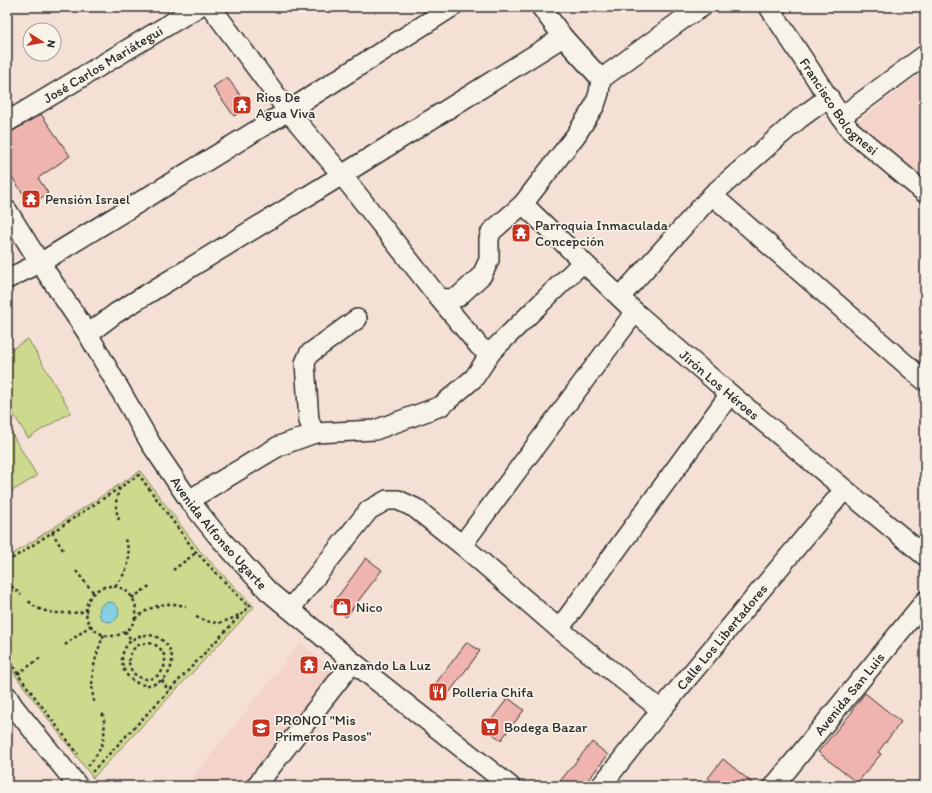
<svg xmlns="http://www.w3.org/2000/svg" width="932" height="793" viewBox="0 0 932 793" font-family="Itim,sans-serif">
	<rect width="100%" height="100%" fill="#f5e0d6"/>
	<filter id="ink" filterUnits="userSpaceOnUse"><feTurbulence type="fractalNoise" baseFrequency=".025" numOctaves="2"/><feDisplacementMap in="SourceGraphic" scale="8" xChannelSelector="R" yChannelSelector="G"/><feConvolveMatrix kernelMatrix="1 2 1 2 8 2 1 2 1" color-interpolation-filters="sRGB"/></filter>
	<g filter="url(#ink)">
		<path fill="#f3d3ca" d="M925 70V178L856 123Z
			M300 643 334 670 243 786H189L187 785Z"/>
		<path fill="#cdda8e" stroke="#7c825c" d="M28 339 71 412 28 438 7 403V352Z
			M7 426 37 476 7 494Z
			M140 471 200 551 254 607 93 778 18 679 7 662V558Z"/>
		<path fill="#85d0e5" stroke="#618e9b" d="M99 612a10 10 0 1 1 20 0a10 10 0 1 1-20 0Z"/>
		<path fill="#efb4ad" stroke="#2b2b2b" d="M227 77 248 106 234 116 213 87Z
			M41 114 70 156 38 178 48 193 31 205 7 170V133L13 131Z
			M366 558 382 570 346 617 331 606Z
			M467 642 480 651 443 701 430 691Z
			M865 693 901 722 878 752 881 754 857 783 818 752 853 711 852 710Z
			M508 698 524 710 501 740 485 728Z
			M592 742 608 755 583 786H556Z
			M723 759 756 786H718L708 778Z"/>
		<g fill="none" stroke-linecap="round" stroke-linejoin="round">
			<g stroke="#2b2b2b" stroke-width="22">
				<g id="minor">
					<path d="M211 7 288 111 342 175 439 298 479 346 484 350 492 351 583 262"/>
					<path d="M541 7 563 37 601 79"/>
					<path id="s1" d="M769 7 849 129 925 193"/>
					<path d="M841 117 925 55"/>
					<path id="s2" d="M7 122 198 7"/>
					<path d="M712 195 925 381"/>
					<path id="s3" d="M523 204 635 312 730 394 925 556"/>
					<path id="s4" d="M7 210 40 263 88 334 151 444 189 500 216 534 268 591 353 662 510 786"/>
					<path d="M7 279 40 263 288 111 452 7"/>
					<path d="M620 297 712 195 800 118 829 97"/>
					<path d="M439 298 448 299 458 297 482 275 489 260V239L491 232 523 204 576 135 595 105 599 93 601 79 687 16 702 7"/>
					<path d="M88 334 116 313 342 175 563 37"/>
					<path d="M315 433 375 430 441 406 474 378 492 351"/>
					<path d="M189 500 279 446 315 433 309 421 305 363 309 354 357 319"/>
					<path d="M462 545 635 312"/>
					<path d="M290 609 369 510 387 500H398L415 508 462 545 559 629 661 710"/>
					<path d="M559 629 730 394"/>
					<path d="M7 696 14 707 78 786"/>
					<path d="M256 786 353 662"/>
					<path id="s5" d="M601 786 661 710 844 490"/>
					<path id="s6" d="M774 786 925 601"/>
				</g>
			</g>
			<path stroke="#2b2b2b" stroke-width="2.5" stroke-dasharray="3 3" stroke-linecap="butt" d="M119 520C115 509 115 499 120 488
				M52 532 63 550
				M7 562 139 475 194 550 249 607
				M173 570 197 552
				M76 571 94 593
				M7 582 21 595
				M115 586C129 570 133 557 124 537
				M86 611a25 25 0 1 1 50 0a25 25 0 1 1-50 0Z
				M132 598 151 585
				M29 601C39 616 72 614 87 611
				M196 617C219 626 220 624 241 614
				M135 619C145 610 159 603 173 604 178 604 182 606 186 606
				M125 631 132 641
				M122 660a25 25 0 1 1 50 0a25 25 0 1 1-50 0Z
				M129 661a18 18 0 1 1 36 0a18 18 0 1 1-36 0Z
				M65 645 91 625
				M7 656 19 676 78 754
				M18 674 40 658
				M162 680 169 692
				M94 702C89 677 95 657 104 634
				M88 766C103 749 108 733 102 711
				M92 772 253 602"/>
			<use href="#minor" stroke="#f7f3e8" stroke-width="19"/>
		</g>
	</g>
	<defs>
		<g id="temple-square" transform="scale(1)"><rect x="-9" y="-9" width="18" height="18" rx="4" fill="#c8321e" stroke="#f7f3e8"/><path d="M0-6L5-2H3V0L6.5 2.5H4V6H1.5V3h-3V6H-4V2.5H-6.5L-3 0V-2H-5Z" fill="#fff"/></g>
		<g id="shop-square" transform="scale(1)"><rect x="-9" y="-9" width="18" height="18" rx="4" fill="#c8321e" stroke="#f7f3e8"/><path d="M-5-2.5h2.3a2.7 3.5 0 0 1 5.4 0H5L5.5 6h-11ZM-1.5-2.5h3a1.5 2.3 0 0 0-3 0Z" fill="#fff"/></g>
		<g id="restaurant-square" transform="scale(1)"><rect x="-9" y="-9" width="18" height="18" rx="4" fill="#c8321e" stroke="#f7f3e8"/><path d="M-5-6h1v4h1v-4h1v4h1v-4h1v5L-1.5 .5V6h-2V.5L-5-1ZM5-6V6H3V1.5H1.5Q1.5-4 5-6Z" fill="#fff"/></g>
		<g id="supermarket-square" transform="scale(1)"><rect x="-9" y="-9" width="18" height="18" rx="4" fill="#c8321e" stroke="#f7f3e8"/><path d="M-6-5.5h2.5l.6 2H6L4.5 2H-2.5L-4.4-4H-6ZM-1.5 3.2a1.3 1.3 0 1 0 .1 0ZM3 3.2a1.3 1.3 0 1 0 .1 0Z" fill="#fff"/></g>
		<g id="school-square" transform="scale(1)"><rect x="-9" y="-9" width="18" height="18" rx="4" fill="#c8321e" stroke="#f7f3e8"/><path d="M0-5L7-2L0 1L-7-2ZM-4 1L0 2.5L4 1V4Q0 6-4 4Z" fill="#fff"/></g>
	</defs>
	<g fill-rule="evenodd">
		<use href="#temple-square" x="242" y="105"/>
		<use href="#temple-square" x="31" y="199"/>
		<use href="#temple-square" x="521" y="233"/>
		<use href="#shop-square" x="342" y="607"/>
		<use href="#temple-square" x="309" y="665"/>
		<use href="#restaurant-square" x="438" y="692"/>
		<use href="#supermarket-square" x="490" y="727"/>
		<use href="#school-square" x="261" y="728"/>
	</g>
	<g text-anchor="middle" stroke-width="3.5" stroke-linejoin="round" paint-order="stroke">
		<g font-size="14" fill="#2b2b2b" stroke="#f7f3e8">
			<text dy="5" stroke="none"><textPath href="#s2" startOffset="112">José Carlos Mariátegui</textPath></text>
			<text dy="5" stroke="none"><textPath href="#s1" startOffset="122">Francisco Bolognesi</textPath></text>
			<text dy="5" stroke="none"><textPath href="#s3" startOffset="267">Jirón Los Héroes</textPath></text>
			<text dy="5" stroke="none"><textPath href="#s4" startOffset="387">Avenida Alfonso Ugarte</textPath></text>
			<text dy="5" stroke="none"><textPath href="#s5" startOffset="192">Calle Los Libertadores</textPath></text>
			<text dy="5" stroke="none"><textPath href="#s6" startOffset="119">Avenida San Luis</textPath></text>
		</g>
		<g font-size="14" fill="#2b2b2b" stroke="#f7f3e8" text-anchor="start">
			<text x="256" y="102">Rios De<tspan x="256" dy="16">Agua Viva</tspan></text>
			<text x="45" y="204">Pensión Israel</text>
			<text x="535" y="230">Parroquia Inmaculada<tspan x="535" dy="16">Concepción</tspan></text>
			<text x="356" y="612">Nico</text>
			<text x="323" y="670">Avanzando La Luz</text>
			<text x="452" y="697">Polleria Chifa</text>
			<text x="275" y="725">PRONOI "Mis<tspan x="275" dy="16">Primeros Pasos"</tspan></text>
			<text x="504" y="732">Bodega Bazar</text>
		</g>
	</g>
	<rect width="932" height="793" fill="none" stroke="#f7f3e8" stroke-width="24"/>
	<rect x="12" y="12" width="908" height="769" fill="none" stroke="#2b2b2b" stroke-width="1.5" filter="url(#ink)"/>
	<g transform="translate(42 42) rotate(101)"><circle r="19" fill="#f7f3e8" stroke="#a5a39c"/>
	<path d="M0-3L7 15L0 10L-7 15Z" fill="#c8321e"/>
	<text y="-6" font-size="11" font-weight="bold" text-anchor="middle" fill="#2b2b2b">N</text>
	</g>
</svg>
